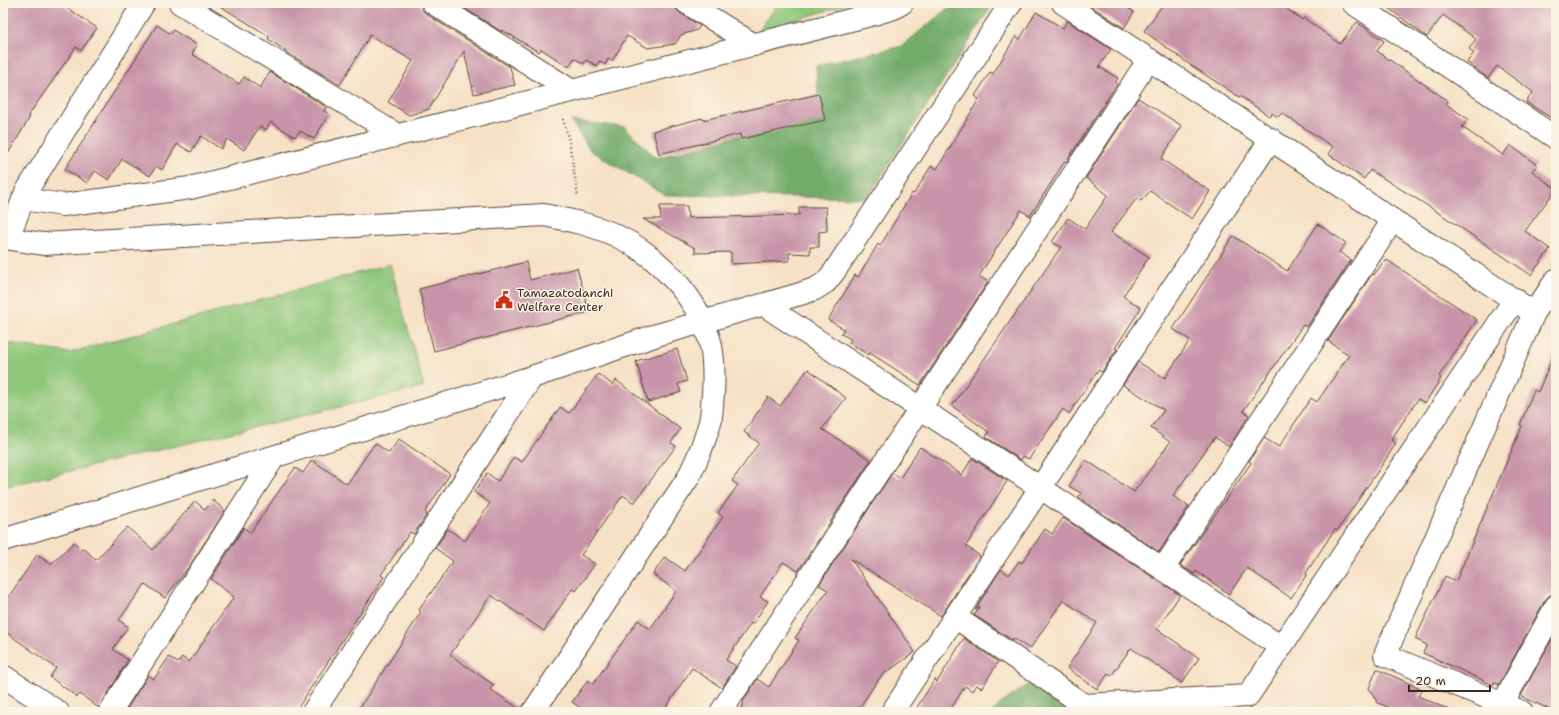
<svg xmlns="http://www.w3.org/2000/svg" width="1559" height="715" viewBox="0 0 1559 715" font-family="'Shantell Sans',sans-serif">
	<rect width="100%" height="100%" fill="#fcf5e5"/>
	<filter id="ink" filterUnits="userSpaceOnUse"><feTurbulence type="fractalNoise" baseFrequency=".025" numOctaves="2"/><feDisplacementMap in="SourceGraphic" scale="8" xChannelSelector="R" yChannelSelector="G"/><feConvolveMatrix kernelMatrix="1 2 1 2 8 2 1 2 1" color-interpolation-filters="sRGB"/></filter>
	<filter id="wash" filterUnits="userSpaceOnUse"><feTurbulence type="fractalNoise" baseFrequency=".012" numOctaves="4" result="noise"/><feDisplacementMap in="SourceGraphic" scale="16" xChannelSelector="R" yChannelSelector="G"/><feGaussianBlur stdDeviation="0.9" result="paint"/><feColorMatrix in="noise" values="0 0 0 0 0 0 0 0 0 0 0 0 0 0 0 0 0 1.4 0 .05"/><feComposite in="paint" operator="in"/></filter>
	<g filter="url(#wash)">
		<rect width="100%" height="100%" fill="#f6e1c6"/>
		<path fill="#8ec67a" stroke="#64784c" d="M778 3H852L759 31Z
			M390 264 424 387 3 487V342L69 353Z"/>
		<path fill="#72ab6a" stroke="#566a44" d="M954 3H994L867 198 665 195 591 151 571 121 625 127 656 158 819 114 816 66 902 46Z
			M1029 684 1081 712H992L999 705Z
			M1235 706 1252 712H1089Z"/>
		<g id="blocks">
			<path fill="#c894a9" d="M3 3H60L97 28 81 51 76 47 28 116 30 117 3 162Z
				M215 3H421L422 9 426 14 510 67 515 85 474 94 464 51 429 109 409 115 388 102 413 61 370 35 340 85 284 51 285 50 268 39 269 36Z
				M456 3H675L676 9 680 13 700 26 697 30 681 35 675 44 648 48 627 36 612 61 608 59 605 65 599 61 597 66 586 60 584 64 574 58 569 67 541 49 539 52 502 30V32Z
				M1086 3H1121L1134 12 1124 28Z
				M1164 3H1279L1302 20 1304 18 1340 44 1357 22 1384 41 1377 51 1448 101 1446 104 1468 119 1462 127 1503 155 1510 145 1537 165 1532 171 1556 189 1525 231 1550 249 1531 275 1433 209 1370 170 1364 179 1328 154 1333 147 1282 113 1278 117 1272 113 1269 116 1240 96 1239 97 1189 64 1144 31Z
				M1382 3H1556V121L1526 102 1533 92 1497 66 1488 78 1467 62 1474 53 1469 49 1476 39 1443 15 1427 37Z
				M1036 12 1063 28 1067 21 1111 49 1099 67 1118 78 1115 83 1117 84 1066 162 1065 161 1030 216 1021 210 979 276 988 282 920 385 870 353 869 355 849 343 851 339 841 334 844 329 828 320 855 275 858 277 878 244 880 246 912 193 914 194 931 166 937 169 979 99 975 96 990 72 993 74 1016 36 1020 39Z
				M157 25 171 34 173 30 197 45 192 54 239 84 244 77 260 88 270 72 326 107 324 111 329 114 314 139 300 131 295 137 271 122 266 130 260 126 244 150 227 139 221 149 201 136 191 152 177 144 162 170 156 166 150 176 122 159 109 180 95 171 87 183 65 169Z
				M819 94 825 120 741 139 740 134 659 154 653 131 702 118 703 120Z
				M1138 98 1182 126 1161 159 1210 191 1192 219 1150 191 1141 201 1137 198 1111 232 1149 257 1123 296 1141 308 1115 348 1117 349 1102 372 1098 370 1069 414 1063 409 1029 459 1023 456 1021 460 986 437 989 432 952 406 1061 247 1052 242 1068 218 1085 229 1108 195 1086 178Z
				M660 206H687L688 218 799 215V207H826L827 231 819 232V247H810V254L789 253V261L731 264V252L695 253V248L643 219H661Z
				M1318 224 1346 243 1339 252 1351 260 1307 327 1303 325 1243 411 1249 415 1229 447 1215 437 1173 496 1189 506 1159 552 1078 497 1081 493 1069 486 1086 460 1134 492 1170 442 1151 428 1164 410 1123 385 1138 362 1165 378 1190 340 1173 329 1233 236 1287 271Z
				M1387 260 1477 320 1439 376 1441 378 1425 403 1418 399 1391 440 1396 443 1388 456 1337 531 1335 529 1306 573 1307 574 1291 598 1247 568 1229 594 1196 571 1194 574 1180 565 1251 463 1249 461 1264 438 1279 447 1311 398 1317 402 1349 355 1328 341 1372 274 1374 275 1384 261 1386 262Z
				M526 262 530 280 577 268 589 312 434 351 419 289Z
				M677 349 687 381 678 384 681 392 648 402 636 361Z
				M1556 349V594L1550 595 1545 600 1499 685 1494 682 1493 685 1423 653 1427 645 1415 639 1445 576 1456 581 1522 426 1520 425 1534 390 1538 392Z
				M808 369 846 398 822 429 871 460 798 571 783 562 760 597 768 601 753 624 751 623 726 660 736 666 722 688 692 668 663 712H586L572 702 588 680 593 684 638 620 650 629 676 591 653 574 665 557 685 571 723 517 718 513 738 485 732 481 759 443 744 432 768 397 780 406Z
				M598 374 613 385 616 380 680 429 671 443 676 446 634 503 623 495 581 555 595 564 576 591 572 589 544 631 491 595 450 655 494 685 490 689 521 710V712H357L421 612 419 610 453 561 435 548 448 529 465 541 490 503 474 492 487 473 498 481 514 457 522 462 560 407 569 413Z
				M399 439 450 474 425 512 427 514 414 534 410 532 381 575 384 577 295 712H125L148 675 154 679 169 657 178 663 182 657 189 662 234 597 211 579 244 527 250 533 295 468 303 473 312 460 347 484 375 443 389 453Z
				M920 447 962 475 972 458 1007 481 966 546 980 556 941 616 851 559 915 652 881 676 856 712H739L744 703 743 702 757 679 769 687 799 640 795 638 828 590 819 585 892 473 900 478Z
				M213 500 225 511 191 564 165 598 145 584 119 620 128 627 113 649 128 660 99 708 80 694 77 697 50 677 56 668 3 630V605L37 555 51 564 74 542 82 550 84 548 96 560 127 527 153 550 195 501 205 510Z
				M1063 518 1180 595 1157 629 1199 658 1182 683 1131 648 1111 676 1108 674 1097 689 1067 668 1097 623 1063 600 1030 649 1013 638 1012 640 974 615 980 606 975 610 1001 569 1009 575 1019 561 1022 563 1045 529 1052 534Z
				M1556 632V712H1555L1521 696Z
				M964 638 998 662 982 688 976 685 972 691 965 686 949 712H914L935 679 937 682Z
				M1377 669 1422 689 1418 696 1454 712H1400L1378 703 1369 688Z"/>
		</g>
	</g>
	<g filter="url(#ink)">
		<use href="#blocks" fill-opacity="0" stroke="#574537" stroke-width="1"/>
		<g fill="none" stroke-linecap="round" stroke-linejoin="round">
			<g stroke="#574537" stroke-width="24">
				<path id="minor" d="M180 3 397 135
					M433 3 572 91
					M687 3 754 45
					M1063 3 1534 313
					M1353 3 1556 138
					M23 199 63 205 190 188 874 14 894 8 902 3
					M3 236 11 239 43 244 544 215C569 220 594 225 617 236 658 255 701 301 711 346 714 362 714 378 713 394 712 403 712 413 710 422 705 441 697 460 688 478L533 712
					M8 238 26 192 144 3
					M764 305 1281 647
					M3 540 532 377 657 335 800 294 815 289 826 282 834 272 1011 3
					M1163 569 1393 220
					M955 617 1084 705 1248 696 1515 299
					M3 676 58 712
					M1503 703 1556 606
					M110 712 274 457
					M313 712 532 377
					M721 712 1149 59
					M892 712 1271 139
					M1522 712 1385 655 1534 313 1556 280"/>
			</g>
			<path stroke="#574537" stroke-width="2.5" stroke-dasharray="1 3" stroke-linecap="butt" d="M563 119 569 141 578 196"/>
			<use href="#minor" stroke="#fff" stroke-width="22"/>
		</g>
	</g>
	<defs>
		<g id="civic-bare" transform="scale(1.38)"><path d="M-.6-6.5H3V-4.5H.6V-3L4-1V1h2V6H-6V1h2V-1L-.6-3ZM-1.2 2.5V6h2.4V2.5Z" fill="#c8321e" stroke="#fcf5e5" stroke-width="2.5" paint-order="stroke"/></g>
	</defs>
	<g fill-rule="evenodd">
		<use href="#civic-bare" x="504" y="300"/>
	</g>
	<g text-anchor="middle" stroke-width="3" stroke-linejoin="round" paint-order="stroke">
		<g font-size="12" fill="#3b2a1e" stroke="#fcf5e5" text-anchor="start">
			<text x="517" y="297">Tamazatodanchi<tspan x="517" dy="14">Welfare Center</tspan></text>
		</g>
	</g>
	<rect width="1559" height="715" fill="none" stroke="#fcf5e5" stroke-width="16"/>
	<path d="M1409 685v6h81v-6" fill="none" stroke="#3b2a1e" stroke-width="2"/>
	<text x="1415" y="685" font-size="12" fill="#3b2a1e" stroke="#fcf5e5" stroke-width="3" paint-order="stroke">20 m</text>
</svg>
